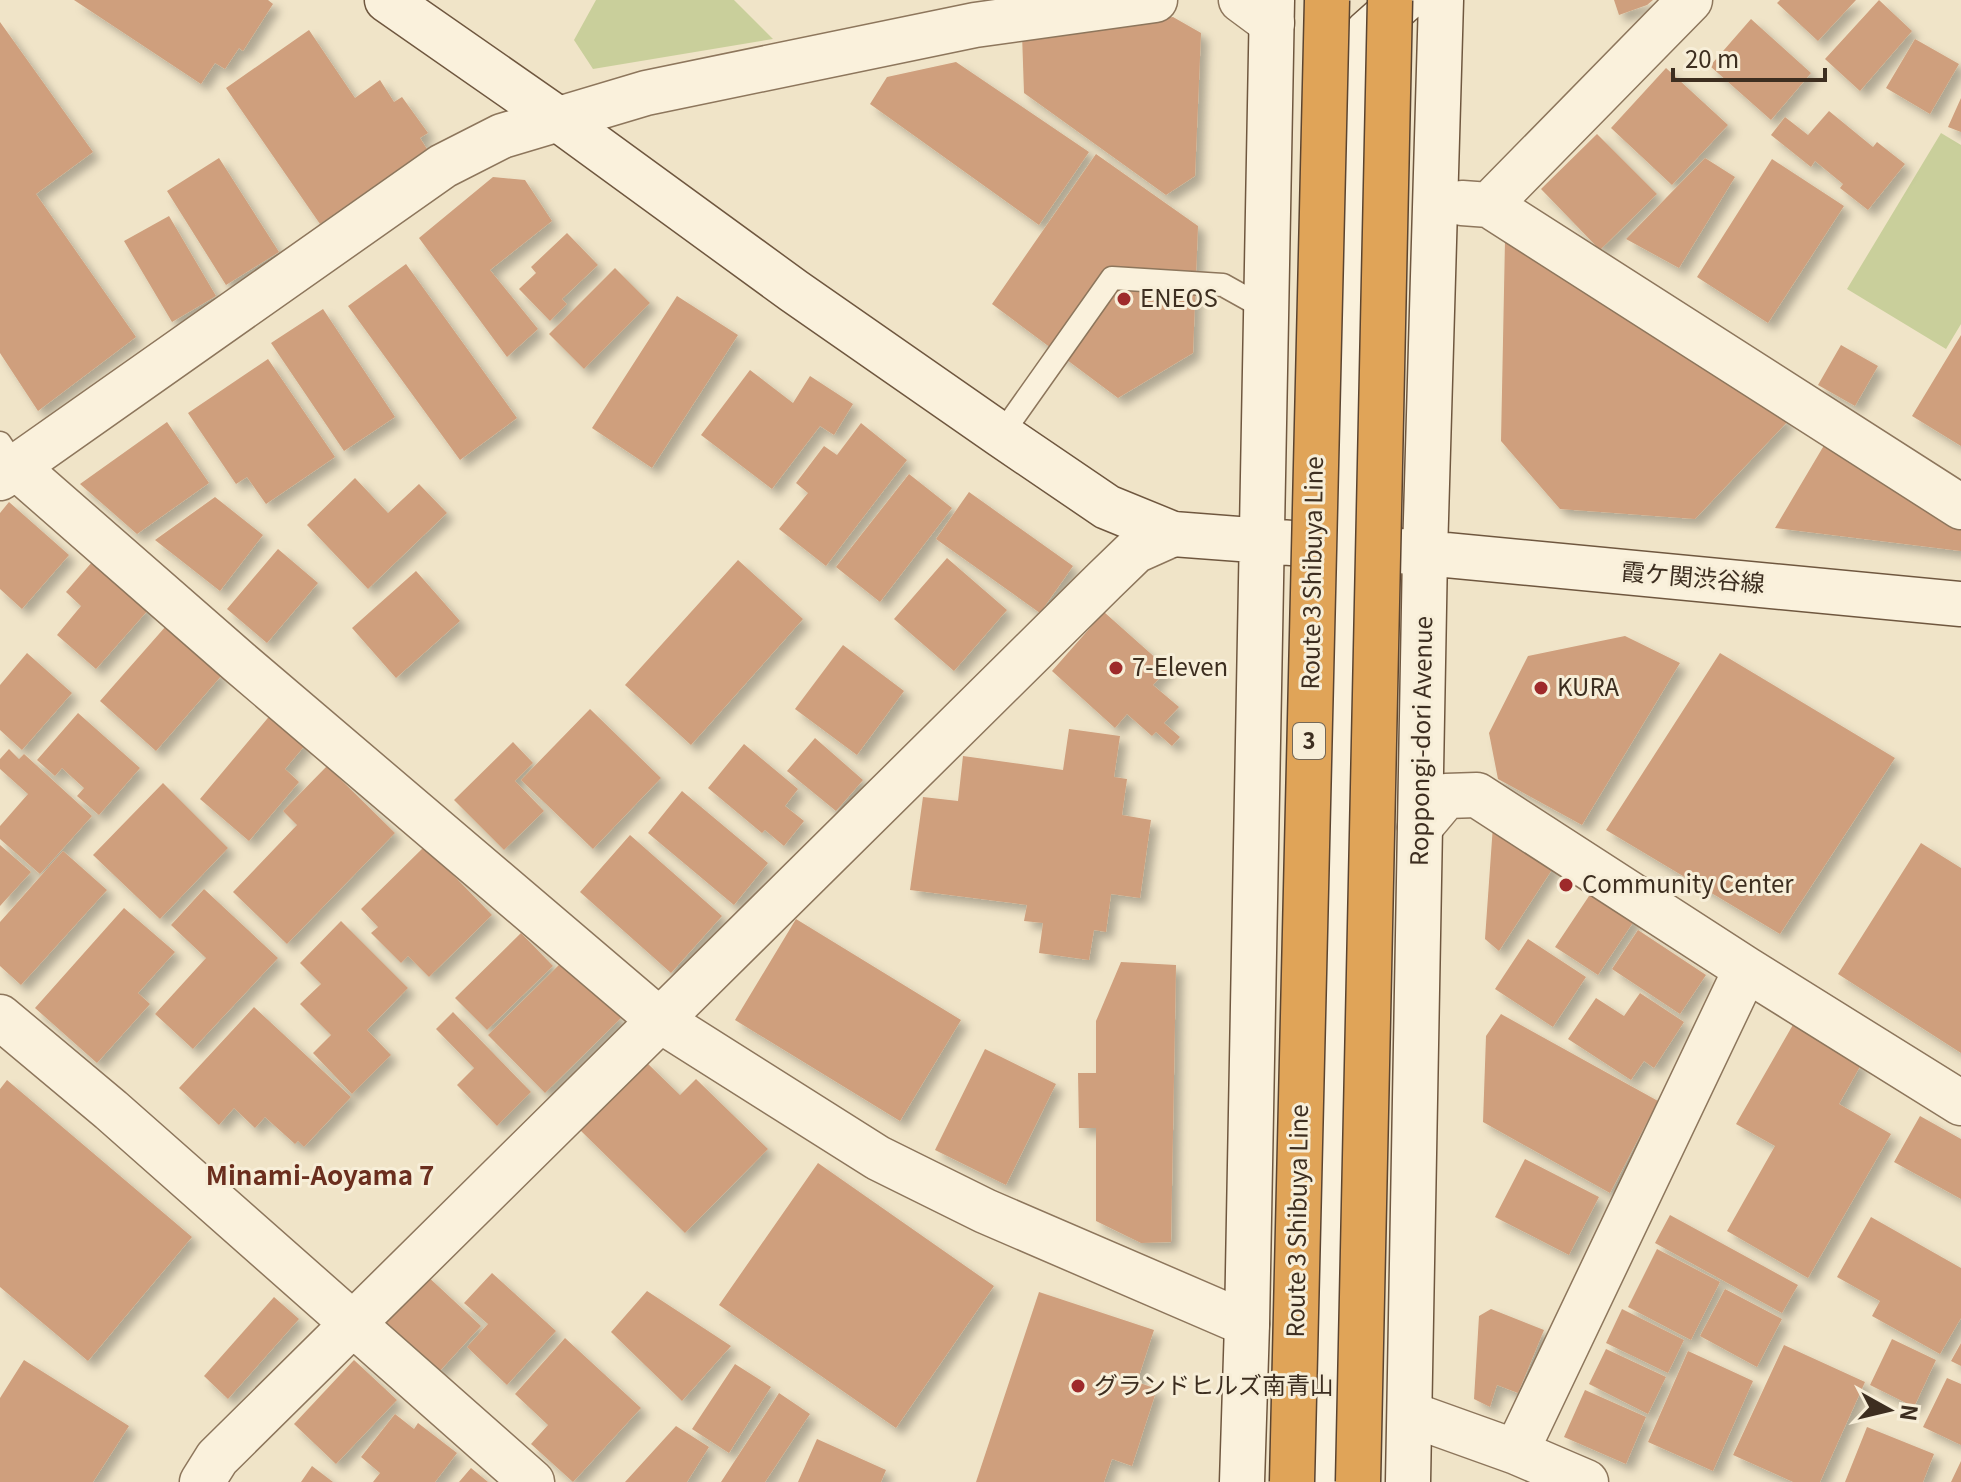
<svg xmlns="http://www.w3.org/2000/svg" width="1961" height="1482" viewBox="0 0 1961 1482" font-family="Georgia,'Noto Sans JP',serif">
	<defs>
		<filter id="shadow"><feDropShadow dx="7" dy="7" stdDeviation="4" flood-color="#0004"/></filter>
	</defs>
	<rect width="100%" height="100%" fill="#f0e4c8"/>
	<path fill="#c9cf9b" d="M596 0H734L773 39 593 69 574 40Z
		M1941 133 1961 145V324L1946 349 1847 289Z"/>
	<path fill="#cf9f7d" filter="url(#shadow)" d="M74 0H268L273 4 243 51 239 48 225 69 215 63 201 84Z
		M1614 0H1653L1647 5 1619 15Z
		M1780 0H1856L1818 41 1777 3Z
		M1879 0 1912 31 1860 91 1825 59Z
		M1173 17 1201 33 1195 176 1166 195 1024 93 1022 34Z
		M1751 19 1811 73 1771 120 1710 66Z
		M0 22 93 152 36 194 136 337 38 411 0 353Z
		M309 30 355 98 380 80 394 102 402 97 428 133 420 138 427 149 320 224 226 88Z
		M1915 39 1959 64 1930 114 1886 88Z
		M956 62 1089 152 1039 225 870 104 887 77Z
		M1666 68 1728 125 1672 185 1611 128Z
		M1961 98V132L1948 127Z
		M1829 111 1873 147 1877 142 1905 164 1868 210 1840 188 1843 184 1815 161 1811 167 1771 135 1785 117 1808 135Z
		M1597 134 1657 194 1600 250 1541 189Z
		M1096 154 1198 226 1193 353 1118 398 992 304Z
		M219 158 279 252 226 285 167 191Z
		M1705 158 1735 177 1679 268 1626 239Z
		M1772 159 1844 206 1768 323 1697 277Z
		M493 177 525 180 552 221 490 270 538 329 507 357 419 238Z
		M169 216 216 296 172 322 124 241Z
		M567 233 598 265 562 299 567 304 550 321 519 289 536 273 531 267Z
		M1505 240 1789 420 1695 519 1560 509 1501 441Z
		M406 264 517 418 460 460 348 306Z
		M615 268 650 303 584 369 549 334Z
		M677 296 738 335 652 468 592 428Z
		M323 309 395 417 344 451 271 343Z
		M1961 335V446L1912 416Z
		M1841 345 1878 366 1855 406 1818 385Z
		M268 359 335 457 266 504 247 477 236 484 188 413Z
		M750 370 793 403 810 376 853 404 834 435 820 426 772 489 701 435Z
		M167 422 209 483 137 534 80 484Z
		M861 423 907 460 826 566 779 529 808 493 796 483 824 446 837 455Z
		M1826 442 1961 524V551L1775 528Z
		M909 474 952 508 880 602 836 567Z
		M355 478 388 513 419 484 447 513 368 589 307 525Z
		M969 492 1073 566 1040 613 936 539Z
		M215 497 263 535 220 591 155 540Z
		M9 502 69 555 22 609 0 589V513Z
		M278 549 318 583 267 643 227 609Z
		M947 558 1007 610 954 671 894 619Z
		M738 560 803 619 691 745 625 685Z
		M93 561 149 609 96 669 57 635 81 606 66 592Z
		M416 571 460 621 396 678 352 628Z
		M1104 612 1168 669 1153 685 1179 707 1164 723 1180 737 1172 746 1156 732 1152 736 1127 714 1115 728 1052 671Z
		M166 626 222 675 156 751 100 701Z
		M1625 636 1680 663 1582 825 1498 779 1489 733 1528 656Z
		M843 645 904 691 857 755 795 709Z
		M27 653 72 693 22 750 0 730V685Z
		M1720 653 1895 758 1780 934 1606 830Z
		M590 709 661 778 593 849 521 780Z
		M78 713 140 768 99 815 77 796 84 788 62 768 55 776 37 760Z
		M272 713 307 743 285 769 299 782 249 841 200 799Z
		M1069 729 1120 736 1114 777 1127 779 1122 815 1151 820 1140 898 1111 894 1106 932 1094 930 1089 960 1039 953 1043 923 1024 921 1027 905 910 890 923 797 958 801 963 756 1063 770Z
		M815 738 863 780 836 811 787 771Z
		M513 742 533 763 515 781 544 811 504 850 454 800Z
		M744 744 798 789 785 806 804 821 784 846 765 830 762 833 708 788Z
		M9 749 19 759 24 754 92 816 40 874 0 839V826L28 794 0 769V759Z
		M327 766 395 833 287 944 233 892 297 825 283 811Z
		M163 783 228 848 160 919 93 855Z
		M682 791 768 863 734 905 648 833Z
		M1493 825 1555 865 1499 951 1485 939Z
		M630 835 722 916 671 973 580 892Z
		M1921 843 1961 868V1053L1838 974Z
		M0 845 31 872 0 906Z
		M425 846 492 915 429 977 408 956 401 963 371 933 378 927 361 909Z
		M63 851 107 890 21 985 0 966V922Z
		M204 889 278 958 193 1049 155 1014 206 958 171 925Z
		M1593 890 1636 918 1598 975 1555 947Z
		M124 908 175 952 138 993 150 1004 97 1063 35 1008Z
		M796 919 961 1020 900 1121 735 1020Z
		M341 921 408 988 367 1030 391 1055 352 1094 313 1053 331 1035 300 1004 321 984 300 963Z
		M1638 930 1706 975 1680 1014 1612 969Z
		M521 933 553 966 487 1030 455 998Z
		M1528 939 1586 977 1553 1027 1495 989Z
		M564 960 621 1018 545 1093 488 1035Z
		M1121 962 1176 965 1171 1242 1141 1243 1096 1221V1128H1079L1078 1073H1096V1021Z
		M1640 993 1684 1022 1654 1068 1644 1061 1631 1080 1568 1039 1596 998 1624 1016Z
		M254 1007 351 1097 304 1147 298 1141 295 1144 265 1117 255 1128 234 1108 219 1125 179 1088Z
		M453 1012 531 1092 497 1126 457 1085 474 1068 436 1029Z
		M1501 1014 1658 1101 1610 1193 1483 1122 1486 1036Z
		M1794 1023 1862 1063 1839 1104 1891 1134 1808 1278 1727 1231 1775 1146 1736 1124Z
		M985 1049 1056 1084 1006 1185 935 1150Z
		M645 1061 680 1095 696 1079 768 1149 685 1233 579 1129Z
		M7 1080 192 1237 88 1361 0 1287V1089Z
		M1920 1116 1961 1139V1199L1894 1162Z
		M1525 1159 1599 1197 1569 1255 1495 1217Z
		M818 1163 994 1286 896 1428 719 1305Z
		M1670 1215 1798 1285 1782 1313 1655 1243Z
		M1871 1217 1961 1268V1318L1940 1354 1872 1316 1880 1301 1837 1277Z
		M1657 1249 1720 1282 1691 1340 1628 1307Z
		M424 1273 481 1326 438 1373 380 1321Z
		M492 1273 556 1331 507 1385 467 1347 488 1324 464 1303Z
		M1725 1289 1782 1319 1757 1367 1700 1336Z
		M647 1291 731 1346 682 1401 611 1332Z
		M1039 1292 1154 1330 1137 1382 1157 1389 1132 1466 1112 1459 1104 1482H976Z
		M274 1297 299 1319 228 1399 204 1376Z
		M1491 1309 1544 1330 1518 1393 1497 1385 1490 1407 1474 1399 1479 1316Z
		M1622 1309 1684 1340 1668 1373 1606 1343Z
		M565 1338 641 1408 573 1482 531 1444 548 1425 515 1394Z
		M1892 1339 1936 1360 1914 1407 1870 1385Z
		M1961 1343V1366L1951 1361Z
		M1784 1345 1865 1382 1820 1482H1793L1733 1455Z
		M1606 1349 1666 1377 1648 1414 1589 1384Z
		M1688 1351 1753 1381 1713 1471 1648 1442Z
		M24 1360 129 1426 93 1482H0V1398Z
		M354 1360 397 1400 336 1464 294 1424Z
		M735 1364 771 1387 729 1453 692 1429Z
		M1947 1378 1961 1384V1445L1923 1427Z
		M1585 1390 1646 1417 1626 1464 1564 1437Z
		M779 1393 810 1414 765 1482H721Z
		M395 1414 414 1429 418 1423 457 1453 435 1482H373L380 1473 361 1457Z
		M676 1426 709 1447 687 1482H625Z
		M1867 1427 1934 1454 1923 1482H1845Z
		M817 1439 886 1470 881 1482H798Z
		M1961 1461V1482H1951Z
		M312 1466 333 1482H301Z
		M471 1468 488 1482H459Z"/>
	<g fill="none" stroke-linecap="round" stroke-linejoin="round">
		<g stroke="#8d765c" stroke-width="25">
			<path id="lane" d="M1001 435 1112 278 1223 285 1266 309
				M0 443 16 467"/>
		</g>
		<g stroke="#8d765c" stroke-width="47">
			<path id="street" d="M1241 0 1272 23
				M1462 203 1489 205 1690 0
				M1489 205 1961 507
				M16 467 239 662 658 1019 878 1158 985 1211 1247 1324
				M0 478 443 166 502 136 646 93 975 25 1155 0
				M1420 827 1446 796 1477 795 1746 969 1961 1103
				M0 1017 111 1110 532 1482
				M1410 1414 1516 1452 1586 1482
				M1516 1452 1746 969
				M202 1482 217 1458 1104 581 1135 551 1173 534"/>
		</g>
		<g stroke="#6f573f" stroke-width="47">
			<path id="secondary" d="M387 0 558 119 794 291 1001 435 1107 507 1173 534 1425 553 1961 604
				M1242 1482 1247 1324 1272 0
				M1327 1482 1367 33 1404 0
				M1408 1482 1425 553 1441 0"/>
		</g>
		<use href="#lane" stroke="#faf1dc" stroke-width="22"/>
		<use href="#street" stroke="#faf1dc" stroke-width="44"/>
		<use href="#secondary" stroke="#faf1dc" stroke-width="44"/>
		<g stroke="#5b4430" stroke-width="47" stroke-linecap="butt">
			<path id="highway-bridge" d="M1292 1482 1327 0
				M1358 1482 1390 0"/>
		</g>
		<use href="#highway-bridge" stroke="#e0a458" stroke-width="44"/>
	</g>
	<g fill="#9e2a2b" stroke="#f7eed8" stroke-width="3">
		<circle cx="1124" cy="299" r="8"/>
		<circle cx="1116" cy="668" r="8"/>
		<circle cx="1541" cy="688" r="8"/>
		<circle cx="1566" cy="885" r="8"/>
		<circle cx="1078" cy="1386" r="8"/>
	</g>
	<g text-anchor="middle" stroke-width="6" stroke-linejoin="round" paint-order="stroke">
		<rect fill="#f7eed8" stroke="#756857" stroke-width="2" x="1293" y="723" width="32" height="36" rx="6"/>
		<g font-size="22" font-weight="bold" fill="#3d2e20">
			<text x="1309" y="749">3</text>
		</g>
		<g font-size="24" fill="#3d2e20" stroke="#f7eed8" text-anchor="start">
			<text x="1140" y="307">ENEOS</text>
			<text x="1132" y="676">7-Eleven</text>
			<text x="1557" y="696">KURA</text>
			<text x="1582" y="893">Community Center</text>
			<text x="1094" y="1394">グランドヒルズ南青山</text>
		</g>
		<g font-size="24" fill="#3d2e20" stroke="#f7eed8">
			<text transform="translate(1313 573) rotate(-89)" y="8">Route 3 Shibuya Line</text>
			<text transform="translate(1693 578) rotate(5)" y="8">霞ケ関渋谷線</text>
			<text transform="translate(1422 741) rotate(-89)" y="8">Roppongi-dori Avenue</text>
			<text transform="translate(1298 1221) rotate(-89)" y="8">Route 3 Shibuya Line</text>
		</g>
		<g font-size="26" font-weight="bold" fill="#6b2e1e" stroke="#f7eed8">
			<text x="320" y="1185">Minami-Aoyama 7</text>
		</g>
	</g>
	<g transform="translate(1889 1410) rotate(98)" stroke="#f7eed8" stroke-width="6" paint-order="stroke">
	<path d="M0-6L14 30L0 20L-14 30Z" fill="#3d2e20"/>
	<text y="-12" font-size="22" font-weight="bold" text-anchor="middle" fill="#3d2e20">N</text>
	</g>
	<path d="M1673 68v12h152v-12" fill="none" stroke="#3d2e20" stroke-width="4"/>
	<text x="1685" y="68" font-size="24" fill="#3d2e20" stroke="#f7eed8" stroke-width="6" paint-order="stroke">20 m</text>
</svg>
